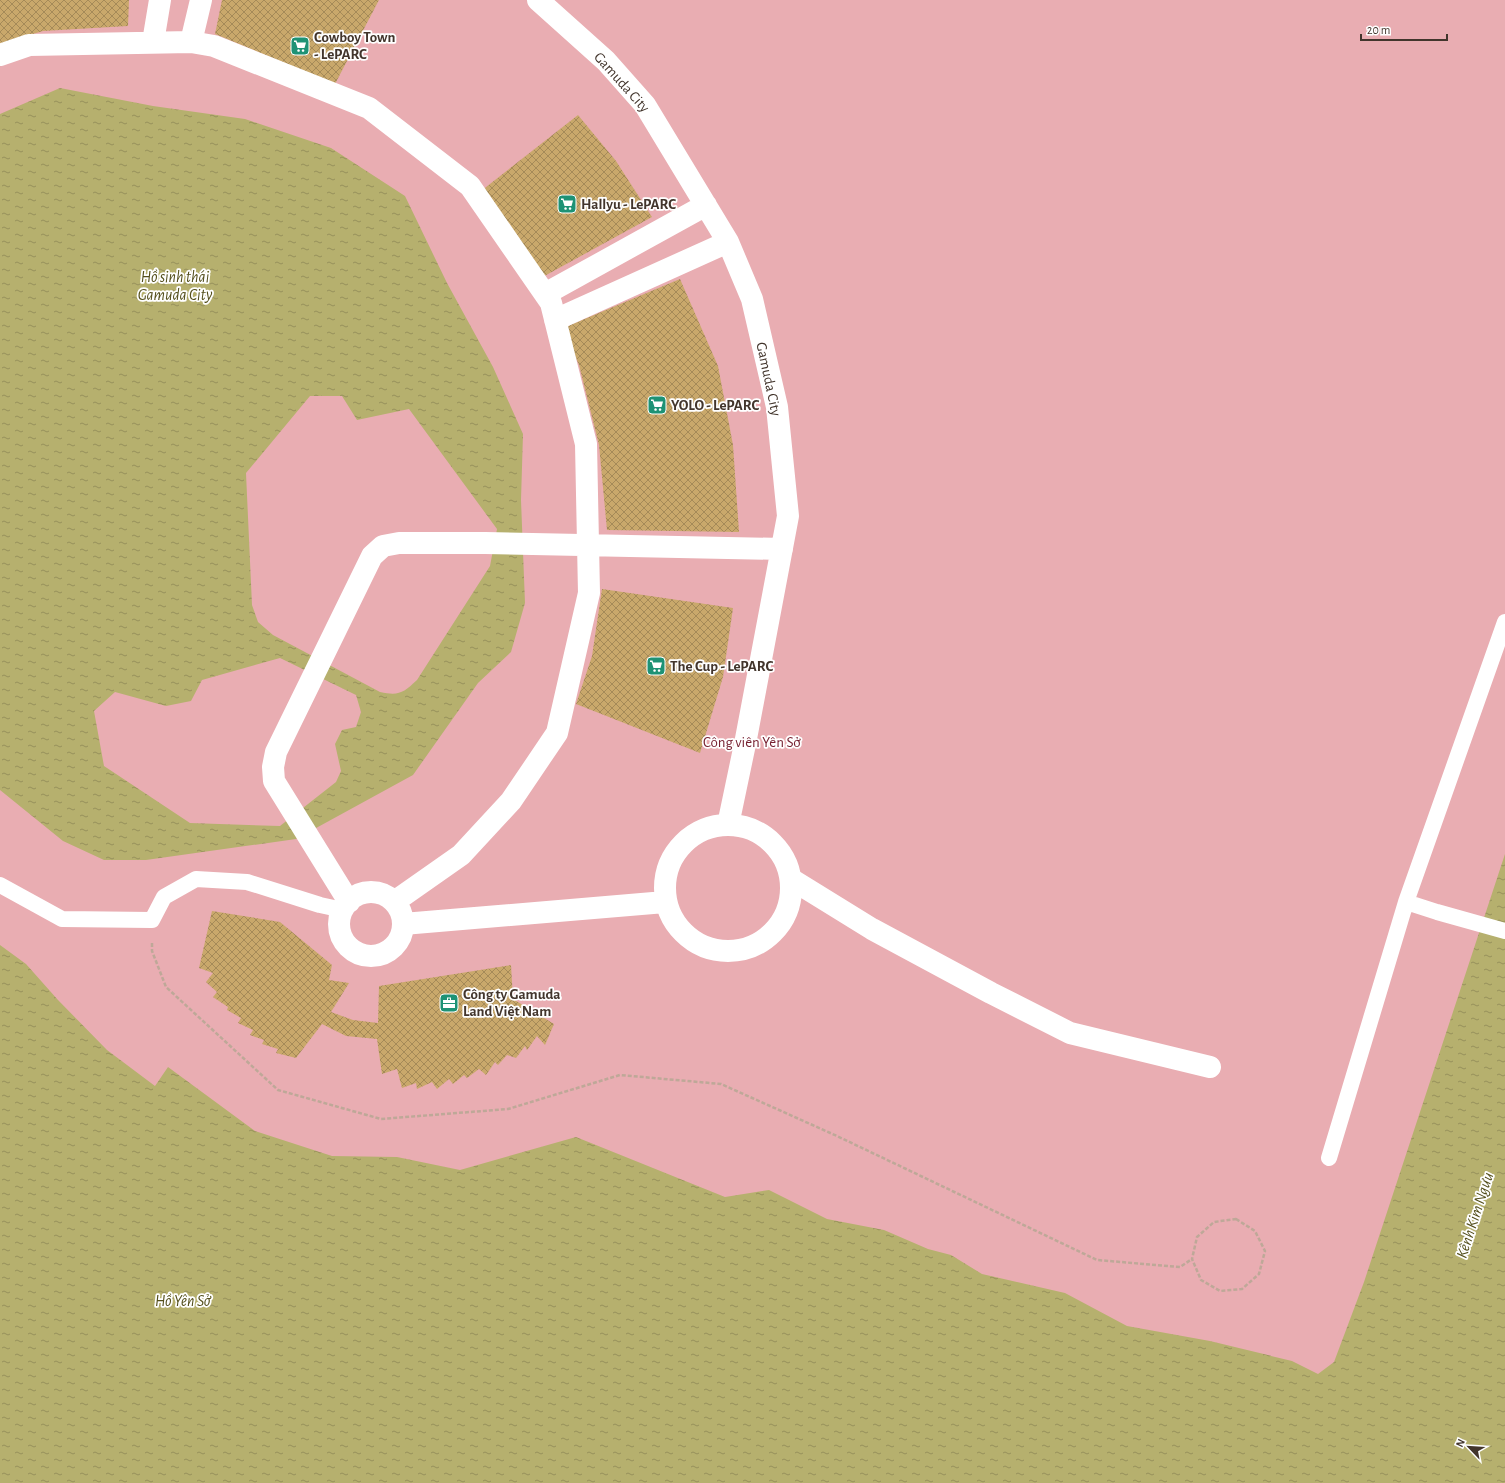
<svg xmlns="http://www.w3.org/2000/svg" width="1505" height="1483" viewBox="0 0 1505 1483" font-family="'Alegreya Sans',sans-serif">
	<defs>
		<pattern id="water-ripples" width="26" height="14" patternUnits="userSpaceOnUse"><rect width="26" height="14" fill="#b6b06e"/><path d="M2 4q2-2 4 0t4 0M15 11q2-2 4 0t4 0" fill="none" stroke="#96905b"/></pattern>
		<pattern id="building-cross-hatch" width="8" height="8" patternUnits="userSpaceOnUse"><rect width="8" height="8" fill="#c9a86b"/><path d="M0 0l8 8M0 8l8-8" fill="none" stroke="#a58a58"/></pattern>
	</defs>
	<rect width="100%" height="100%" fill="#fde2cf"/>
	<path fill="#e9adb2" d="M0 0H1505V1483H0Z"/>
	<path fill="url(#water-ripples)" fill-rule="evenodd" d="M60 88 153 106 245 119 331 148 405 196 447 283 493 367 523 434 521 500 525 603 511 652 478 683 413 775 296 839 146 860H104L63 841 0 790V114ZM310 396H342L357 420 409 409 497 529 490 566 417 680C403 693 399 696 380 692L273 635 258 622 252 605 246 473ZM280 658 356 695 361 712 356 727 342 730 335 744 341 771 336 782 280 826 190 823 104 766 94 711 115 692 166 706 191 701 202 680Z
		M1505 854V1483H0V945L26 964 58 1000 107 1050 155 1086 168 1067 255 1131 332 1156 397 1157 460 1170 576 1137 725 1197 769 1190 827 1219 884 1230 928 1249 951 1255 982 1274 1065 1293 1127 1326 1210 1341 1292 1361 1318 1374 1334 1362 1364 1282Z"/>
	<path fill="url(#building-cross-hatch)" d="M0 0H129L128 26 43 31 0 44Z
		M222 0H379L335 84 215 34Z
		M578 115 616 161 652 217 539 279 481 191Z
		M680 279 718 366 733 445 739 532 607 530 599 445 579 365 563 328Z
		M602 589 733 608 723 677 700 753 576 704 592 656Z
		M212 911 280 922 332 965 329 980 349 983 331 1012 353 1020 378 1023 379 986 511 965 513 999 554 1024 545 1045 537 1036 527 1050 525 1046 516 1058 507 1055 498 1065 495 1062 486 1075 479 1069 467 1078 464 1075 453 1084 449 1079 437 1089 432 1082 417 1089 416 1083 402 1088 397 1069 382 1074 377 1039 346 1036 322 1024 296 1058 276 1053 278 1049 262 1044 264 1040 250 1035 253 1030 238 1023 241 1018 227 1010 228 1007 213 997 217 992 206 982 213 973 199 968Z"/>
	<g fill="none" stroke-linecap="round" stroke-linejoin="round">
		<path stroke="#bea898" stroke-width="2.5" stroke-dasharray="4 2" stroke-linecap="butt" d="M152 943V951L166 987 278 1090 381 1119 508 1109 620 1075 721 1084 837 1136 1097 1260 1180 1267 1192 1259
			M1236 1219 1255 1231 1265 1251 1259 1274 1242 1289 1220 1291 1201 1280 1192 1259 1197 1237 1214 1222Z"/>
		<path stroke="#fff" stroke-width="16" d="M0 885 62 919 152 920 164 897 196 879 247 882 320 905 343 910
			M1406 902 1437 912 1505 931
			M1329 1158 1406 902 1505 622"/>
		<path stroke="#fff" stroke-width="22" d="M538 0 606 61 645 105 728 242 752 299 777 407 788 516 745 744 728 825
			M153 42 160 0
			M191 42 201 0
			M0 55 29 45 191 42 214 46 369 108 470 186 551 303 586 444 589 593 557 733 511 801 461 855 394 902
			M545 294 706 205
			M555 320 728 242
			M665 888a63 63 0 1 1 126 0a63 63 0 1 1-126 0Z
			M791 879 872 929 991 993 1070 1033 1210 1067
			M339 924a32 32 0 1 1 64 0a32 32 0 1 1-64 0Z
			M349 902 274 781 273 767 276 752 372 556 383 546 399 543H485L782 549
			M403 924 665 902"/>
	</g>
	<defs>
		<g id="supermarket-square" transform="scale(1)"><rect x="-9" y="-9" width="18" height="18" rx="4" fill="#1e9275" stroke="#fff"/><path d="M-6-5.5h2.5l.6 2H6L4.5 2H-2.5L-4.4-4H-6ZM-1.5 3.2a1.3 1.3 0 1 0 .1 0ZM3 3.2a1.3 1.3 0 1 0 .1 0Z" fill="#fff"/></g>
		<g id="office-square" transform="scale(1)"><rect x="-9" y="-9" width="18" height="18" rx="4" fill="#1e9275" stroke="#fff"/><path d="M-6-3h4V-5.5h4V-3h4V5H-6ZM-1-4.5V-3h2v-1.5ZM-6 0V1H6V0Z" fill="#fff"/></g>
	</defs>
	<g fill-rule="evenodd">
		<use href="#supermarket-square" x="300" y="46"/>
		<use href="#supermarket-square" x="567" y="204"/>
		<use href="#supermarket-square" x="657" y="405"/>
		<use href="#supermarket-square" x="656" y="666"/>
		<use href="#office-square" x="449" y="1003"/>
	</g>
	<g text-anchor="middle" stroke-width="3.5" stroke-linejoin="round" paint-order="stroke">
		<g font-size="15" font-weight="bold" fill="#42352c" stroke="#fff" text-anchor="start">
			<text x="314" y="42">Cowboy Town<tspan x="314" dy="17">- LePARC</tspan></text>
			<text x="581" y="209">Hallyu - LePARC</text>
			<text x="671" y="410">YOLO - LePARC</text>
			<text x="670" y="671">The Cup - LePARC</text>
			<text x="463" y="999">Công ty Gamuda<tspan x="463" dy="17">Land Việt Nam</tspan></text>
		</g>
		<g font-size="15" fill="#42352c" stroke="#fff">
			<text transform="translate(622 82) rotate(48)" y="5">Gamuda City</text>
			<text transform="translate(769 379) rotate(78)" y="5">Gamuda City</text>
		</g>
		<g font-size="15" fill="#772232" stroke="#fff">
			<text x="752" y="747">Công viên Yên Sở</text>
		</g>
		<g font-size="16" font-style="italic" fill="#534e1b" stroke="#fff">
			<text x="175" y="282">Hồ sinh thái<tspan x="175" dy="18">Gamuda City</tspan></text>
			<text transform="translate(1474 1215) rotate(-72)" y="6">Kênh Kim Ngưu</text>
			<text x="183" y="1306">Hồ Yên Sở</text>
		</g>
	</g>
	<g transform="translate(1469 1447) rotate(295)" stroke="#ffffff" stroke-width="3" paint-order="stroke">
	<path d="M0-3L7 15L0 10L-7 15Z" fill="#42352c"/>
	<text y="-6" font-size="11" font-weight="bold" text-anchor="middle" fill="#42352c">N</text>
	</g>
	<path d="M1361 34v6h86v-6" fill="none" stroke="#42352c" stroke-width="2"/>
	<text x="1367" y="34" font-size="12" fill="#42352c" stroke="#ffffff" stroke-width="3" paint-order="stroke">20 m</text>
</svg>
